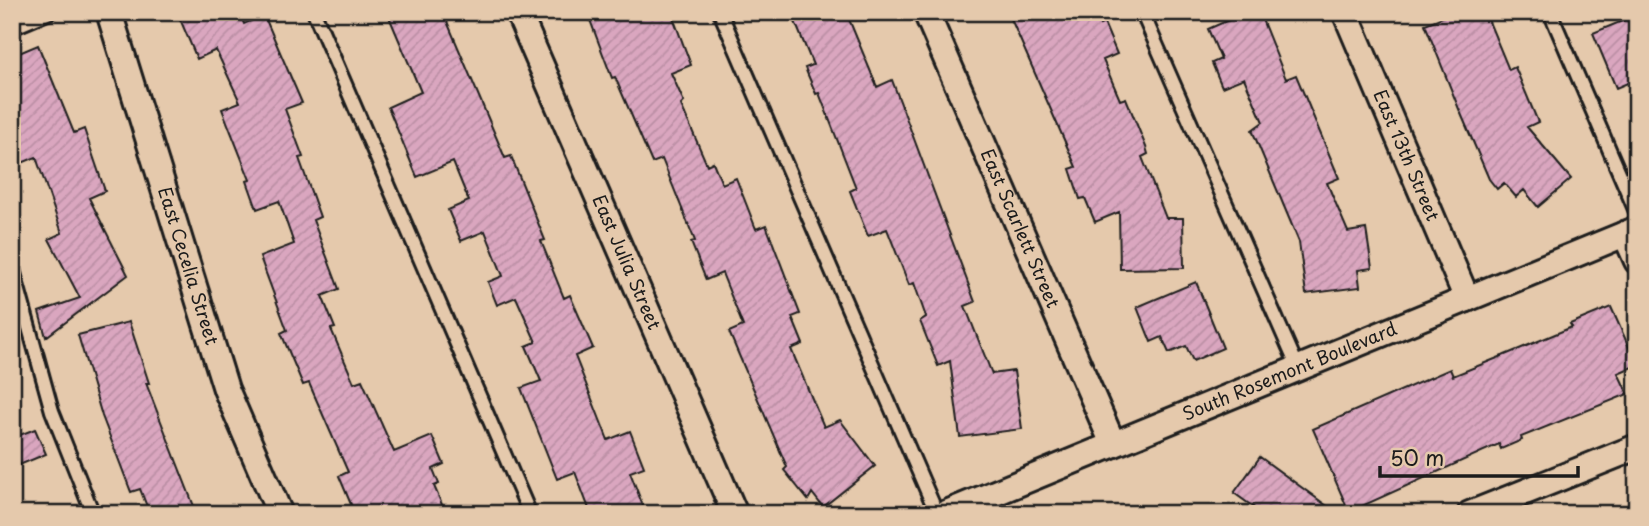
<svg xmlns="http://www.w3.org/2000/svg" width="1649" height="526" viewBox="0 0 1649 526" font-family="'Playpen Sans',sans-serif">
	<defs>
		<pattern id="building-hatch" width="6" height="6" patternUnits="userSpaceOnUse" patternTransform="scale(1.75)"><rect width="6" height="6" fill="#daa6bf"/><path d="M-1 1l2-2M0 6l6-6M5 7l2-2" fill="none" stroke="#ba8ea4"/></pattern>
	</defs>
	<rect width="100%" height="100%" fill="#e5c9ac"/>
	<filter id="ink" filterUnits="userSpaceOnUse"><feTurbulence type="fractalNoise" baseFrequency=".0143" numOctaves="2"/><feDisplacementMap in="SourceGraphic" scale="14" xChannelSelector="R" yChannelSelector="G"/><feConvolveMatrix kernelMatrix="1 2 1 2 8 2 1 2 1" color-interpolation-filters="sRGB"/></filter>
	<g filter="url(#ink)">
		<path fill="url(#building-hatch)" stroke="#1c1c1c" stroke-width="2" d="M177 12H239L244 24 264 15 302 103 285 109 303 157 299 158 320 217 313 220 339 289 322 296 335 328 331 329 354 383 362 380 394 452 432 436 444 464 433 469 439 484 434 486 446 514H355L339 476 348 472 309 383 303 385 281 333 287 330 260 257 294 244 279 201 257 209 247 181 250 180 222 109 240 102 216 50 197 59Z
			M387 12H443L505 158 511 156 545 240 541 241 564 298 570 295 593 348 575 356 608 440 630 431 644 467 630 472 646 514H591L575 472 557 479 521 388 541 381 526 346 536 342 516 297 497 305 488 282 503 276 485 231 461 241 448 210 469 201 453 162 417 177 388 107 421 92Z
			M587 12H671L691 65 671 73 684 102 681 105 707 165 713 162 722 184 736 178 756 229 766 225 800 314 792 317 803 344 791 349 824 427 840 420 875 466 823 507 812 493 808 500 784 470 787 467 729 332 743 326 722 273 706 280 691 242 695 241 662 159 652 163 615 77 612 78Z
			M791 12H846L877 87 892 80 975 302 965 306 992 374 1014 371 1022 429 960 437 950 361 938 366 920 321 926 317 914 283 909 285 887 229 868 236 850 191 856 188 819 93 816 94 805 68 813 65Z
			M1008 12H1095L1100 25 1104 23 1117 54 1103 60 1120 100 1126 98 1146 147 1148 154 1142 157 1166 218H1183L1184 268 1120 269 1119 212 1095 222 1085 198 1080 199 1070 169 1076 167Z
			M1247 12H1259L1286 79 1296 75 1339 178 1327 183 1348 232 1366 229 1372 268 1358 270 1360 287 1306 294 1299 242 1252 130 1263 122 1244 78 1222 87 1212 63 1221 59 1208 29Z
			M1455 12H1485L1509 70 1515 67 1538 122 1527 127 1571 179 1538 207 1524 190 1516 197 1504 183 1497 189 1489 179 1459 109 1425 24Z
			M1637 15V79L1616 88 1593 33Z
			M38 45 74 133 84 129 105 191 89 198 128 275 46 337 39 312 80 298 49 239 62 233 36 157 12 167V140L23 136 12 110V56Z
			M1196 282 1223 348 1193 361 1186 346 1169 353 1162 337 1151 342 1137 307Z
			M1611 307 1637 365 1618 373 1628 394 1521 437 1522 440 1501 449 1499 444 1349 512 1313 429 1450 369 1453 376 1500 357 1572 327 1570 324Z
			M129 322 149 383H146L197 514H150L140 489 131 492 102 416 78 335Z
			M35 429 46 454 12 468V438Z
			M1260 457 1338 514H1263L1234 493Z"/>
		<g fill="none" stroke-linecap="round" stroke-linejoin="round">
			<g stroke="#1c1c1c" stroke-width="18">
				<path id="service" d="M314 12 530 514
					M720 12 937 514
					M1142 12 1298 368
					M1550 12 1637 214
					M12 28 50 12
					M12 266 52 411 93 514"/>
			</g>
			<g stroke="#1c1c1c" stroke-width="30">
				<g id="minor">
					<path id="s1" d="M109 12 226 389 280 514"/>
					<path id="s2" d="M518 12 735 514"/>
					<path id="s3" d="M926 12 1113 444"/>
					<path id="s4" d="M1345 12 1467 299"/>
					<path d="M1625 234 1637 261"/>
					<path id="s5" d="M944 514 1637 229"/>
					<path d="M1470 514 1637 447"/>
				</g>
			</g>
			<use href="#service" stroke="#e5c9ac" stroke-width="12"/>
			<use href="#minor" stroke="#e5c9ac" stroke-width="24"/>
		</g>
	</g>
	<g text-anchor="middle" stroke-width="7" stroke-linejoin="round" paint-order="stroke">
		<g font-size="18" fill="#1c1c1c" stroke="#e5c9ac">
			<text dy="6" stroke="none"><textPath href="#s4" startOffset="156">East 13th Street</textPath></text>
			<text dy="6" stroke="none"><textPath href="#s3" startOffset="236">East Scarlett Street</textPath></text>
			<text dy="6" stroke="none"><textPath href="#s2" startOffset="273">East Julia Street</textPath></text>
			<text dy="6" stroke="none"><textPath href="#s1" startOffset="266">East Cecelia Street</textPath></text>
			<text dy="6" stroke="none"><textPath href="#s5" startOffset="374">South Rosemont Boulevard</textPath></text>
		</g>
	</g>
	<rect width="1649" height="526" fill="none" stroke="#e5c9ac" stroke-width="42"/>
	<rect x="21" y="21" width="1607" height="484" fill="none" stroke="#1c1c1c" stroke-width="2.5" filter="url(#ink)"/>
	<path d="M1380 466v10h198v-10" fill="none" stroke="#1c1c1c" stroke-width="3.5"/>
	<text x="1390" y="466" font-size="21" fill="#1c1c1c" stroke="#e5c9ac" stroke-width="5" paint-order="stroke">50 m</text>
</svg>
